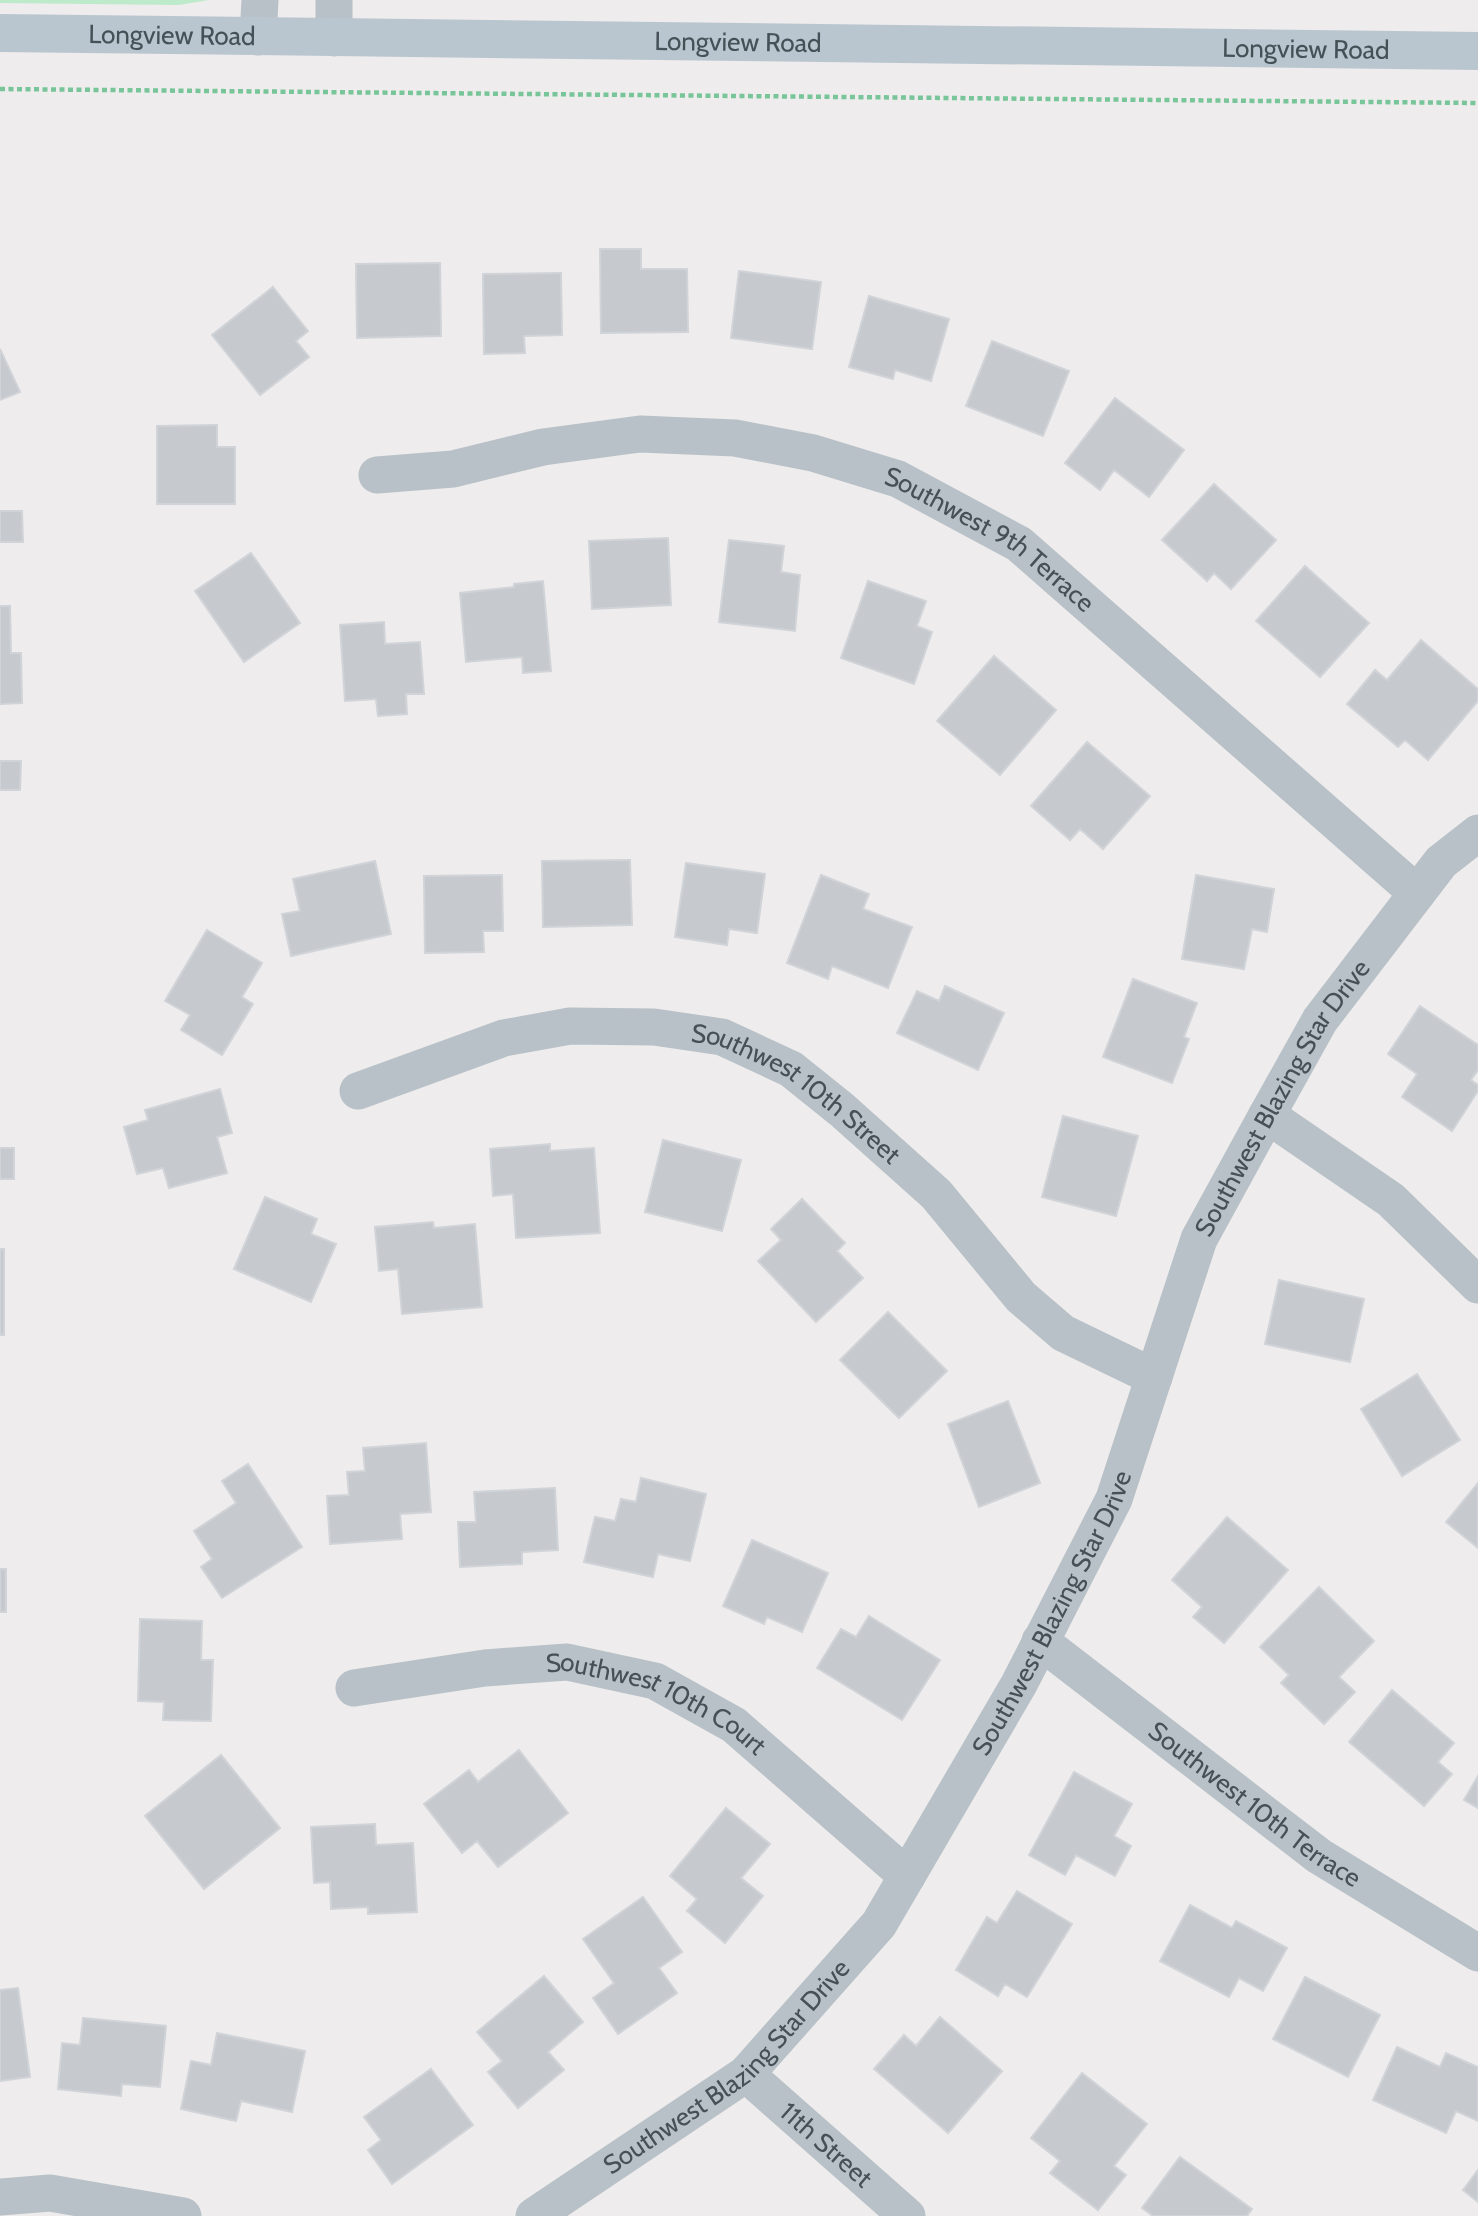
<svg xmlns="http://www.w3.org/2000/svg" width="1478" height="2216" viewBox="0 0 1478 2216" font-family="Cabin,sans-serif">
	<rect width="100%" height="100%" fill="#eeecec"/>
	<path fill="#bceaca" d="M0 0H209L179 5 0 3Z"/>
	<path fill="#c6c9ce" stroke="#d0d3d7" stroke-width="2" d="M600 249H641V269H687L688 332 601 333Z
		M440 263 441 336 357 338 356 264Z
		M739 271 821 282 812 349 731 338Z
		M561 273 562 335 524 336 525 353 484 354 483 274Z
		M273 287 308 331 296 341 309 357 260 395 212 335Z
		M869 296 949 319 931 381 895 370 893 379 849 367Z
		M992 341 1069 371 1043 436 966 406Z
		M0 349 20 392 0 400Z
		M1115 398 1184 450 1149 497 1114 470 1100 490 1065 463Z
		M217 425V447H235V504H157V426Z
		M1214 484 1276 540 1231 589 1214 573 1207 581 1162 540Z
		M0 511H22L23 542H0Z
		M668 538 671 605 592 609 589 541Z
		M729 540 784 546 781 572 800 575 795 631 719 622Z
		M251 553 300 623 244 662 195 591Z
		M1305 566 1369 623 1320 677 1256 621Z
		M543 581 551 671 523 673 522 657 466 662 460 593 514 587V584Z
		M868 581 926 601 917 626 932 632 914 684 841 658Z
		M0 606H10L11 653H21L22 703 0 704Z
		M384 622 385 644 420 642 424 694H406L407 714 378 716 376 699 345 701 340 625Z
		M1421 640 1478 689V701L1428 760 1405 740 1398 747 1347 704 1375 670 1387 680Z
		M994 656 1056 710 1000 775 937 721Z
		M1087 742 1150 796 1103 849 1080 829 1070 840 1031 806Z
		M0 761H21L20 790H0Z
		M630 860 632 925 543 927 542 861Z
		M375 861 391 934 291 956 282 914 300 911 293 879Z
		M686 863 765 874 757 933 729 929 727 945 675 937Z
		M502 875 503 931H483L484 952 425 953 424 876Z
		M821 875 869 894 863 909 912 927 888 988 832 966 828 979 787 963Z
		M1196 875 1274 889 1267 932 1252 929 1244 969 1182 959Z
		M207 930 262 963 242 997 253 1004 222 1055 181 1030 190 1015 165 1001Z
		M1133 979 1197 1003 1184 1037 1189 1039 1172 1083 1103 1057Z
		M945 986 1004 1013 978 1070 897 1033 917 991 939 1001Z
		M1420 1006 1478 1045V1070L1471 1080 1478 1085V1091L1452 1131 1402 1097 1417 1074 1388 1054Z
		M220 1089 232 1133 217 1137 227 1173 169 1188 163 1168 137 1174 124 1127 148 1120 145 1110Z
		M1063 1116 1138 1136 1116 1216 1042 1197Z
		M663 1140 741 1160 722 1231 645 1212Z
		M550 1144V1151L594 1148 600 1233 516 1238 513 1194 493 1196 490 1149Z
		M0 1148H14V1179H0Z
		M265 1197 317 1219 311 1234 336 1244 311 1302 234 1269Z
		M802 1199 845 1243 837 1251 863 1278 816 1322 758 1261 781 1240 771 1229Z
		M433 1222 434 1228 475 1224 482 1307 402 1314 398 1269 379 1271 375 1227Z
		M0 1249H4V1335H0Z
		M1279 1280 1364 1299 1350 1362 1265 1344Z
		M888 1312 947 1371 899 1418 840 1360Z
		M1417 1374 1460 1440 1402 1476 1361 1409Z
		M1008 1401 1040 1483 979 1507 948 1424Z
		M426 1443 431 1512 400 1514 402 1539 330 1544 327 1496 349 1495 347 1472 365 1471 363 1448Z
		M248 1464 302 1547 222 1598 201 1567 212 1559 194 1531 236 1503 222 1481Z
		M641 1478 706 1494 690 1561 658 1554 653 1577 584 1562 595 1517 615 1521 621 1499 636 1502Z
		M1478 1483V1548L1446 1522Z
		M555 1488 558 1550 522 1552V1564L460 1567 458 1522H476L474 1492Z
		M1227 1517 1288 1570 1224 1643 1193 1617 1202 1607 1172 1580Z
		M752 1540 828 1573 802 1632 767 1617 764 1624 723 1606Z
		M0 1569H6V1612H0Z
		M1319 1587 1374 1641 1339 1677 1355 1692 1324 1724 1281 1683 1289 1675 1260 1647Z
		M869 1616 940 1660 902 1720 817 1668 841 1629 856 1637Z
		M140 1619 202 1621 201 1660H213L211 1721 163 1720 164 1702 138 1701Z
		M1392 1690 1454 1743 1438 1762 1452 1774 1424 1806 1349 1742Z
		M519 1750 568 1813 498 1867 477 1841 462 1853 424 1804 469 1770 478 1782Z
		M221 1755 280 1828 204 1889 145 1816Z
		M1074 1772 1132 1804 1114 1836 1131 1846 1115 1876 1076 1855 1065 1875 1029 1855Z
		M1478 1776V1808L1464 1800Z
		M726 1808 770 1844 741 1878 763 1896 725 1943 687 1911 697 1899 670 1876Z
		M375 1824 376 1845 413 1843 417 1912 368 1914V1907L331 1909 330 1882 314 1883 311 1827Z
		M1017 1891 1072 1924 1027 1997 1005 1984 998 1996 956 1970 987 1917 997 1923Z
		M643 1897 682 1952 659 1968 677 1993 618 2034 593 1998 614 1983 583 1939Z
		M1190 1905 1232 1928 1236 1921 1287 1948 1263 1991 1239 1978 1229 1997 1160 1961Z
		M544 1976 583 2022 548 2052 564 2070 518 2108 488 2072 502 2061 477 2032Z
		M1305 1977 1380 2015 1348 2077 1273 2039Z
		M18 1988 30 2077 0 2081V1990Z
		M940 2017 1002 2071 948 2133 874 2069 904 2035 916 2046Z
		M83 2018 166 2026 160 2087 122 2084 121 2096 58 2089 62 2043 80 2045Z
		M217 2033 305 2051 292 2112 241 2101 236 2121 181 2109 191 2061 211 2065Z
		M1397 2047 1440 2067 1446 2053 1478 2067V2121L1456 2111 1446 2133 1373 2100Z
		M431 2069 473 2125 392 2184 368 2150 381 2140 364 2117Z
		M1082 2073 1147 2124 1114 2166 1126 2175 1098 2210 1050 2173 1060 2161 1031 2138Z
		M1180 2157 1252 2209 1247 2216H1153L1142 2208Z
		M1478 2170V2202L1463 2190Z"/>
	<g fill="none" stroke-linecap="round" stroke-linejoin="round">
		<path stroke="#77c598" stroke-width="4.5" stroke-dasharray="5 3.5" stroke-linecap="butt" d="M0 89 1478 103"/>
		<g stroke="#b8c1c7" stroke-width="37">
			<path d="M258 37 260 0"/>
			<path d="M334 38V0"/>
			<path id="s1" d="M377 475 453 469 543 447 640 434 735 438 813 453 898 479 1019 544 1417 893"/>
			<path id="s2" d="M358 1091 504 1038 570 1026 654 1027 722 1037 791 1069 842 1110 936 1194 1021 1297 1063 1333 1154 1377"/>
			<path d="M1267 1115 1391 1200 1478 1285"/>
			<path id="s3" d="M1040 1641 1319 1856 1478 1953"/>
			<path id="s4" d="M354 1688 485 1668 567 1662 655 1681 734 1725 907 1876"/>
			<path id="s5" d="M746 2074 907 2216"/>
			<path d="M0 2197 50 2193 183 2216"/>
			<path id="s6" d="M534 2216 746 2074 879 1924 1019 1684 1114 1499 1199 1239 1267 1115 1320 1020 1441 862 1478 833"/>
		</g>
		<path stroke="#bac6cf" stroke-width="38" id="s7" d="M0 33 1478 51"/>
	</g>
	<g text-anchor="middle" stroke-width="5" stroke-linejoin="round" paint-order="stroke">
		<g font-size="26" fill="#455057" stroke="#fff">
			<text dy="9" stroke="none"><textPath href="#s7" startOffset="172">Longview Road</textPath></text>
			<text dy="9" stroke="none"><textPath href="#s7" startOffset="738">Longview Road</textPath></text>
			<text dy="9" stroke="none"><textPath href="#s7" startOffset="1306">Longview Road</textPath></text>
			<text dy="9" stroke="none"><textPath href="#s1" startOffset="640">Southwest 9th Terrace</textPath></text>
			<text dy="9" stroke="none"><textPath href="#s2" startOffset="467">Southwest 10th Street</textPath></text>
			<text dy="9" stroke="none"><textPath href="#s6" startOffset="1379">Southwest Blazing Star Drive</textPath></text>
			<text dy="9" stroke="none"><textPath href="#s6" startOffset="812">Southwest Blazing Star Drive</textPath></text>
			<text dy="9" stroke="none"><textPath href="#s4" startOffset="313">Southwest 10th Court</textPath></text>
			<text dy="9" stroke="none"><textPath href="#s3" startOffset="270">Southwest 10th Terrace</textPath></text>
			<text dy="9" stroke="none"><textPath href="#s6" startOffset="245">Southwest Blazing Star Drive</textPath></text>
			<text dy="9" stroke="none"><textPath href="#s5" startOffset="107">11th Street</textPath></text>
		</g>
	</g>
</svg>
